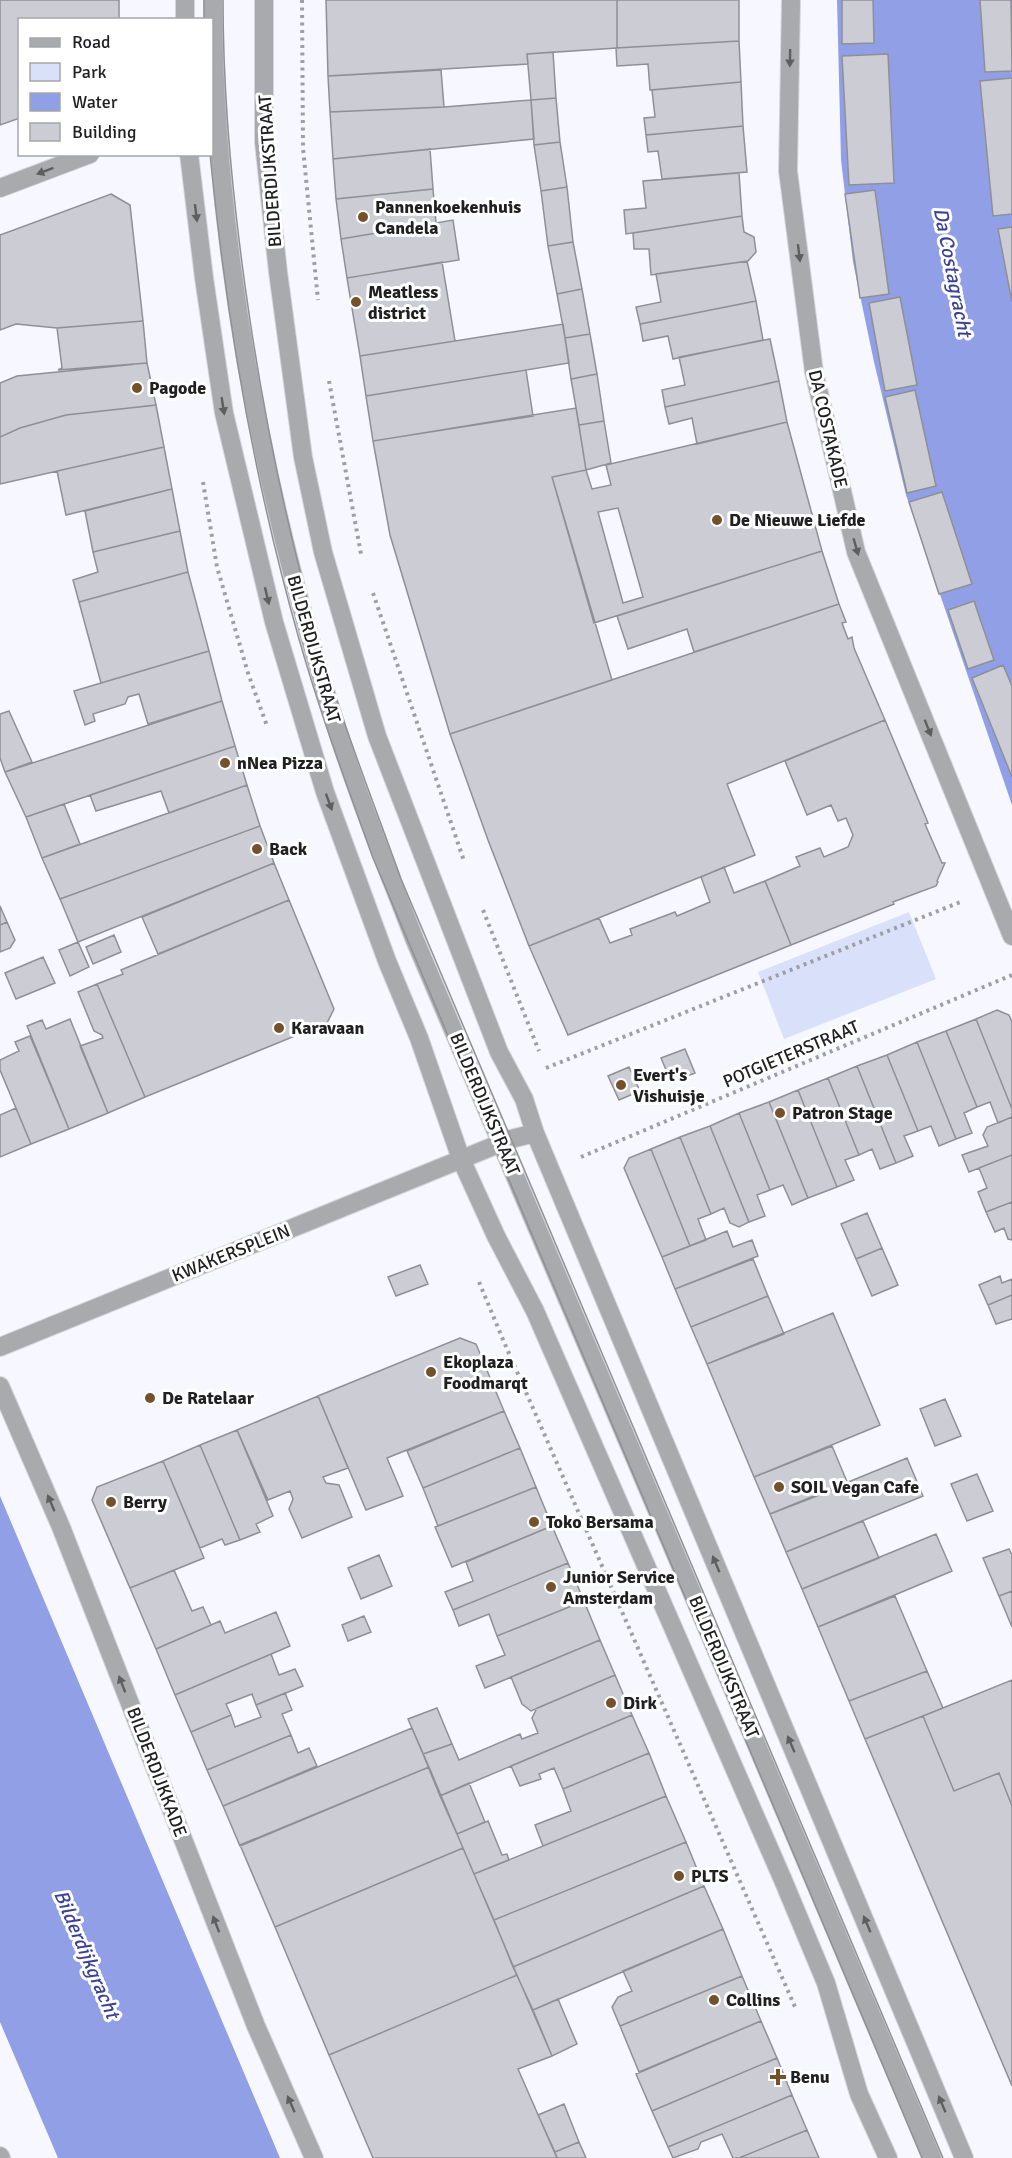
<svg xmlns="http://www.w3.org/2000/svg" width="1012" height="2158" viewBox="0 0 1012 2158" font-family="Signika,sans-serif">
	<rect width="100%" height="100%" fill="#f7f8ff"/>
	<path fill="#d9e0fa" d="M909 912 936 979 784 1039 758 972Z"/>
	<path fill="#919fe7" d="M837 0H1012V805L906 495 874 362 853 262 841 160Z
		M0 1496 280 2158H58L0 2022Z"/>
	<path fill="#cccdd4" stroke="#8e9096" stroke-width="1.5" fill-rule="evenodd" d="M0 0H119V20H20V118L0 125Z
		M326 0H617V48L527 54 528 64 328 76Z
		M617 0H739V41L617 48Z
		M842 0H873L874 43 842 44Z
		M980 0H1011L1012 71 985 72Z
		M739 41 741 82 650 90 648 64 617 66 616 48Z
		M553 52 556 98 531 100 527 54Z
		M888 54 894 183 849 185 842 56Z
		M441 70 444 107 330 112 328 76Z
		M1012 78V214L993 216 980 81Z
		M741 82 743 126 646 135 644 118 655 117 652 90Z
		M556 98 560 142 534 145 531 100Z
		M531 100 534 139 333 159 330 112 444 107Z
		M743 126 747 172 662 179 658 151 648 152 646 135Z
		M560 142 567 187 541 191 534 145Z
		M430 149 433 189 336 199 333 159Z
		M739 173 742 216 626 234 624 210 646 208 643 181Z
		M567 187 573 242 548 246 541 191Z
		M433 189 436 223 341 239 336 199Z
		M875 190 889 294 860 298 845 194Z
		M111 194 130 205 143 321 57 328 16 324 0 330V235Z
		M742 216 744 232 754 237 756 252 748 261 651 275 649 249H634L633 233Z
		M453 220 459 260 347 278 341 239Z
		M1012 227V302L998 229Z
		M573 242 582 289 557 294 548 246Z
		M747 261 756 301 640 324 636 307 661 302 656 274Z
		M442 262 455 341 360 356 347 278Z
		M582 289 590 334 565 338 557 294Z
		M900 297 917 385 885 391 869 303Z
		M756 301 763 340 673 359 668 336 643 341 640 324Z
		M143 321 147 363 58 370 62 368 57 328Z
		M563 324 569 363 366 396 360 356Z
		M590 334 597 374 571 379 565 338Z
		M770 339 779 381 665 407 662 390 685 385 679 357Z
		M147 363 156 405 66 415 20 428 0 437V383L17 376Z
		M526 370 533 416 373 441 366 396Z
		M597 374 604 421 579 425 571 379Z
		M779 381 787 422 697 444 692 418 669 424 665 407Z
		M915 390 936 486 907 493 885 397Z
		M156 405 164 447 0 484V437L20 428 66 415Z
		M576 408 586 470 552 477 612 680 450 734 390 535 373 441Z
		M604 421 611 463 586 470 579 425Z
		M787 422 822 551 594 623 552 477 586 470 592 489 611 485 606 465ZM618 508 643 597 623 603 598 512Z
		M164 447 172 489 66 515 57 471Z
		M172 489 180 531 93 552 85 511Z
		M942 492 972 584 939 594 909 502Z
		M180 531 188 572 79 602 73 580 98 572 93 552Z
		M822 551 839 604 694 652 687 629 628 649 617 616Z
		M188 572 209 651 101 683 79 602Z
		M974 601 994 660 968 669 948 610Z
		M839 604 846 622 842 623 848 639 852 637 854 648 885 720 727 784 755 855 529 946 488 840 450 734Z
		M209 651 222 701 148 724 139 694 128 697 125 704 93 714 95 721 85 725 74 691Z
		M1003 665 1012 686V777L972 678Z
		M222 701 235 746 26 817 5 772Z
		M9 711 32 762 5 772 0 758V714Z
		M885 720 926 818 928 823 925 824 942 863H945L937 881 938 882 936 886 893 902 894 904 889 906 791 945 765 881 800 866 796 857 820 848 824 857 848 847 853 835 846 818 838 821 831 805 807 815 785 761Z
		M235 746 247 785 169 813 161 791 96 811 90 795Z
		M247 785 260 826 60 899 42 858Z
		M64 804 80 844 42 858 26 817Z
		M260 826 274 863 78 942 60 899Z
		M274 863 289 900 158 954 142 917Z
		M724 867 734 893 765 881 791 945 568 1035 529 946 599 918 610 943 632 935 630 929 675 912 677 916 710 902 701 877Z
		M289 900 334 1009 327 1023 145 1097 97 984 123 974 121 970Z
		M0 906 7 922 0 925Z
		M7 922 15 940 10 948 0 952V925Z
		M114 935 121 952 93 964 86 947Z
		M78 942 89 967 70 976 59 950Z
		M43 957 55 983 16 999 5 973Z
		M97 984 145 1097 108 1113 80 1046 103 1038 102 1035 94 1031 78 992Z
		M997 1010 1009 1015 1012 1022V1109L976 1019Z
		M70 1019 108 1113 69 1129 27 1026 42 1020 46 1029Z
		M976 1019 1012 1109V1117L998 1123 990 1102 977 1107 946 1031Z
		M946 1031 977 1107 964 1113 972 1133 956 1139 917 1042Z
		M30 1036 69 1129 31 1144 0 1070V1060L19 1051 15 1042Z
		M917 1042 956 1139 939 1146 931 1126 918 1131 887 1055Z
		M685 1049 695 1073 671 1082 661 1058Z
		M887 1055 918 1131 904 1136 913 1156 896 1163 857 1066Z
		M857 1066 896 1163 880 1169 872 1149 859 1155 828 1078Z
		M629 1067 640 1091 619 1100 608 1076Z
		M828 1078 859 1155 845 1160 854 1180 837 1187 798 1090Z
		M798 1090 837 1187 808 1198 769 1102Z
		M769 1102 808 1198 792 1205 783 1185 770 1190 739 1113Z
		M16 1108 31 1144 0 1157V1115Z
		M739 1113 770 1190 757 1195 765 1216 749 1222 710 1126Z
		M1012 1117V1155L969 1172 962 1155 988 1146 983 1135 987 1127Z
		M710 1126 749 1222 739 1227 730 1223 724 1208 711 1214 680 1137Z
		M680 1137 711 1214 698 1219 706 1240 690 1246 651 1149Z
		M651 1149 690 1246 662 1257 624 1168 629 1158Z
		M1012 1155V1202L986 1212 978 1192 987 1188 979 1168Z
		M1012 1202V1240L1008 1239 1004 1228 995 1232 986 1212Z
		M867 1213 882 1248 856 1259 841 1224Z
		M727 1231 733 1247 752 1240 758 1256 675 1289 662 1257Z
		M882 1248 898 1285 872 1296 856 1259Z
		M753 1259 768 1296 691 1327 675 1289Z
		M420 1265 428 1284 396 1296 388 1277Z
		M1000 1276 1002 1283 1012 1279V1295L988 1305 979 1285Z
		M1012 1295V1319L996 1324 988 1305Z
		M768 1296 784 1334 707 1364 691 1327Z
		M833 1313 880 1425 754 1477 707 1364Z
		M460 1338 476 1344 504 1411 387 1458 403 1496 366 1510 318 1396Z
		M318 1396 348 1468 323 1477 326 1483 339 1485 352 1517 302 1538 289 1509 293 1499 290 1491 268 1500 237 1430Z
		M945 1399 961 1436 935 1446 920 1409Z
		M504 1411 520 1448 423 1488 407 1451Z
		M237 1430 273 1516 256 1524 260 1532 240 1540 200 1445Z
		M200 1445 240 1540 225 1545 222 1539 200 1548 163 1461Z
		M832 1446 848 1484 770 1514 754 1477Z
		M520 1448 536 1487 438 1526 423 1488Z
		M907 1458 923 1496 786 1552 770 1514Z
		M163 1461 204 1558 130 1588 92 1500 97 1487Z
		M977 1474 993 1511 967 1521 951 1484Z
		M536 1487 552 1526 452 1567 435 1527Z
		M863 1521 879 1558 802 1589 786 1552Z
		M552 1526 568 1563 453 1610 445 1592 473 1581 466 1562Z
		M936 1534 952 1571 818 1627 802 1589Z
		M1009 1549 1012 1555V1591L999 1596 983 1558Z
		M379 1555 392 1586 361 1599 348 1568Z
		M568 1563 584 1601 497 1636 489 1614 459 1626 453 1610Z
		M174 1570 192 1611 203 1607 211 1625 156 1649 130 1588Z
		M1012 1591V1627L999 1596Z
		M895 1596 927 1671 849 1701 818 1627Z
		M584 1601 600 1640 485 1688 476 1666 505 1655 497 1636Z
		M276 1612 290 1646 175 1695 156 1649 220 1621 225 1633Z
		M364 1616 371 1632 348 1641 342 1625Z
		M600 1640 615 1675 531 1711 522 1704 511 1677Z
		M271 1654 279 1675 295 1669 303 1686 256 1705 252 1694 226 1704 231 1715 191 1732 175 1695Z
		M927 1671 943 1708 865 1739 849 1701Z
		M615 1675 632 1715 440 1796 423 1754 452 1744 459 1760 520 1734 522 1739 538 1733 532 1718 537 1708Z
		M1012 1680V1806L999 1773 954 1791 923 1716Z
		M285 1693 292 1710 282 1714 291 1735 207 1770 191 1732 231 1715 235 1727 261 1717 256 1705Z
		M437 1708 452 1744 423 1754 408 1719Z
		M632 1715 649 1753 563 1789 554 1768 539 1774 541 1779 520 1786 511 1766Z
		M923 1716 954 1791 999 1773 1012 1806V2086L865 1739Z
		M412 1728 429 1767 240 1846 223 1806Z
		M291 1735 298 1753 309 1748 317 1766 223 1806 207 1770Z
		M649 1753 666 1796 543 1846 535 1825 571 1811 563 1789Z
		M429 1767 463 1848 275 1927 240 1845Z
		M469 1783 485 1822 457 1834 440 1796Z
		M666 1796 686 1842 494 1920 474 1874Z
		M488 1821 502 1855 507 1854 509 1860 474 1874 457 1834Z
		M686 1842 704 1886 513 1967 494 1920Z
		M463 1848 517 1975 329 2055 275 1927Z
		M704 1886 723 1929 533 2010 513 1967Z
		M723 1929 742 1976 620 2026 612 2007 618 1997 632 1991 623 1971Z
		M517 1975 552 2056 518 2069 557 2158H373L329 2055Z
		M742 1976 761 2021 639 2072 620 2026Z
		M558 1999 577 2044 552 2056 533 2010Z
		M761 2021 777 2058 652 2111 636 2074Z
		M777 2058 792 2095 668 2147 652 2111Z
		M792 2095 807 2130 739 2158H733L722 2134 701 2142 698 2149 673 2158 668 2147Z
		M564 2104 579 2142 555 2152 538 2115Z
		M807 2130 819 2158H739Z
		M579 2142 586 2158H557L555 2152Z"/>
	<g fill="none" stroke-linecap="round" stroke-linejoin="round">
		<g stroke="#d5d5dc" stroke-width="20">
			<path id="minor" d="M185 0V20
				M213 0C214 231 258 466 324 687 349 773 382 855 414 938L932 2158
				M264 0V142L278 272 303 457 323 552 377 736 499 1052 524 1099 535 1133 964 2158
				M791 0 788 171 814 372 840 482 856 552 1012 936
				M189 154 204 278 224 413 274 622 325 792 387 961 419 1038 461 1159 496 1236 535 1311 783 1880 826 1983 859 2094 888 2158
				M0 188 90 154
				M0 1347 511 1139 535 1133
				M0 1386 61 1527 256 2026 314 2158
				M0 2156 1 2158"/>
		</g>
		<path stroke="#9e9fa4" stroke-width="4" stroke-dasharray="3 4.5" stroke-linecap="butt" d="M302 0 303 148 318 300
			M329 381 361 554
			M203 482 217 567 248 673 267 726
			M373 593 464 861
			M483 910 539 1051
			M546 1068 963 901
			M581 1157 1012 975
			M479 1282 504 1342 795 2007"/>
		<use href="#minor" stroke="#a9aaad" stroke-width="18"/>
		<path stroke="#909095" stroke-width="1.5" d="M204 0V20
			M223 0C223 108 234 214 250 320 266 427 288 532 317 635 340 718 372 798 401 879L943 2158
			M210 154C226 318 254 481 299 639 320 713 347 786 373 858L922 2158"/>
	</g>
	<defs><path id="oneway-solid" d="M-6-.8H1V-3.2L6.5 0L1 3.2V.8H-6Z" transform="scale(1.5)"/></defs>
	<g fill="#5e5e61">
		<use href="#oneway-solid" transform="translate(790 58) rotate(91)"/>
		<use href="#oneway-solid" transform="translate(45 171) rotate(159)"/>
		<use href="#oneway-solid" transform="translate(196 213) rotate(83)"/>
		<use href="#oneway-solid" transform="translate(799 253) rotate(83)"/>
		<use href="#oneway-solid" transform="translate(223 406) rotate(81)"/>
		<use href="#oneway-solid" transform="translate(856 547) rotate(74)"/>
		<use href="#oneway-solid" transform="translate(267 596) rotate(77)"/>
		<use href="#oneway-solid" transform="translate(928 728) rotate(68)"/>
		<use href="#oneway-solid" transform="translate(329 802) rotate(70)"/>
		<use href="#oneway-solid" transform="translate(51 1503) rotate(-113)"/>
		<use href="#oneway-solid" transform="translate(716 1564) rotate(-113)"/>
		<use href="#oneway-solid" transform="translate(122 1684) rotate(-111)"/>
		<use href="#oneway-solid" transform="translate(791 1744) rotate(-113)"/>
		<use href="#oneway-solid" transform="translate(216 1924) rotate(-111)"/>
		<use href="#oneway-solid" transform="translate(867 1924) rotate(-113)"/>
		<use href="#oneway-solid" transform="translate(291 2104) rotate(-114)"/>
		<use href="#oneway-solid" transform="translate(942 2104) rotate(-113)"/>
	</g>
	<g fill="#75512b" stroke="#fff" stroke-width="2">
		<circle cx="363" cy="217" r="6"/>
		<circle cx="356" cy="302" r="6"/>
		<circle cx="137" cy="388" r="6"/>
		<circle cx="717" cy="520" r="6"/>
		<circle cx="225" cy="763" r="6"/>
		<circle cx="257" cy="849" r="6"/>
		<circle cx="279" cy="1028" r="6"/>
		<circle cx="621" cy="1085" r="6"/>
		<circle cx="780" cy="1113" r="6"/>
		<circle cx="431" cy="1372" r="6"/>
		<circle cx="150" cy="1398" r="6"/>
		<circle cx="779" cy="1487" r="6"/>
		<circle cx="111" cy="1502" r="6"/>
		<circle cx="534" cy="1522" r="6"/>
		<circle cx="551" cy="1587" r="6"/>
		<circle cx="611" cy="1703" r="6"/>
		<circle cx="679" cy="1876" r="6"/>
		<circle cx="714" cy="2000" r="6"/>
		<path d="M775 2068h6v6h6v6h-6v6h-6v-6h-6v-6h6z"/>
	</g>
	<g text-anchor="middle" stroke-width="6" stroke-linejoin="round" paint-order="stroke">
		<g font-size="18" fill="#202022" stroke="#fff">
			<text transform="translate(270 171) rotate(-94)" y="6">BILDERDIJKSTRAAT</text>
			<text transform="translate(828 429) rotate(77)" y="6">DA COSTAKADE</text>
			<text transform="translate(314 649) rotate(74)" y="6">BILDERDIJKSTRAAT</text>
			<text transform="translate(791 1054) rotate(-23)" y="6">POTGIETERSTRAAT</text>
			<text transform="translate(485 1104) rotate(67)" y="6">BILDERDIJKSTRAAT</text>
			<text transform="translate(231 1253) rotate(-22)" y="6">KWAKERSPLEIN</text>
			<text transform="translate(724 1667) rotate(67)" y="6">BILDERDIJKSTRAAT</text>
			<text transform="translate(157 1772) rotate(69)" y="6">BILDERDIJKKADE</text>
		</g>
		<g font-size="18" font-weight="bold" fill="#202022" stroke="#fff" text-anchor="start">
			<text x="375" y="213">Pannenkoekenhuis<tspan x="375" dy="21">Candela</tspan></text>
			<text x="368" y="298">Meatless<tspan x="368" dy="21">district</tspan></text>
			<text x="149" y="394">Pagode</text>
			<text x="729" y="526">De Nieuwe Liefde</text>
			<text x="237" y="769">nNea Pizza</text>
			<text x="269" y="855">Back</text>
			<text x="291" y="1034">Karavaan</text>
			<text x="633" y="1081">Evert's<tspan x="633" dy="21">Vishuisje</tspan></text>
			<text x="792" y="1119">Patron Stage</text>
			<text x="443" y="1368">Ekoplaza<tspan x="443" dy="21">Foodmarqt</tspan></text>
			<text x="162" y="1404">De Ratelaar</text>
			<text x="791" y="1493">SOIL Vegan Cafe</text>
			<text x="123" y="1508">Berry</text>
			<text x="546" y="1528">Toko Bersama</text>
			<text x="563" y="1583">Junior Service<tspan x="563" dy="21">Amsterdam</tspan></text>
			<text x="623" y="1709">Dirk</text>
			<text x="691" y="1882">PLTS</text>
			<text x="726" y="2006">Collins</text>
			<text x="790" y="2083">Benu</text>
		</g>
		<g font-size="20" font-style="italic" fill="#3b4296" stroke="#fff">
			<text transform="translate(953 272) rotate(79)" y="7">Da Costagracht</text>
			<text transform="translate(87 1954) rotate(67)" y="7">Bilderdijkgracht</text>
		</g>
	</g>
	<rect x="18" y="18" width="195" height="138" fill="#ffffff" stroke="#a6a6a7" stroke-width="1.5"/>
	<rect x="30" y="38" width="30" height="9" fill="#a9aaad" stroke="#a6a6a7" stroke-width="1.5"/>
	<text x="72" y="48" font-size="18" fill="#202022">Road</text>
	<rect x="30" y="63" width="30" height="18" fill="#d9e0fa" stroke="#a6a6a7" stroke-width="1.5"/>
	<text x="72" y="78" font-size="18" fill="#202022">Park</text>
	<rect x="30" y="93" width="30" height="18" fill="#919fe7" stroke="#a6a6a7" stroke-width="1.5"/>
	<text x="72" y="108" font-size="18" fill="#202022">Water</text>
	<rect x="30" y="123" width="30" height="18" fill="#cccdd4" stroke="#a6a6a7" stroke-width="1.5"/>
	<text x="72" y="138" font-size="18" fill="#202022">Building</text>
</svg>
